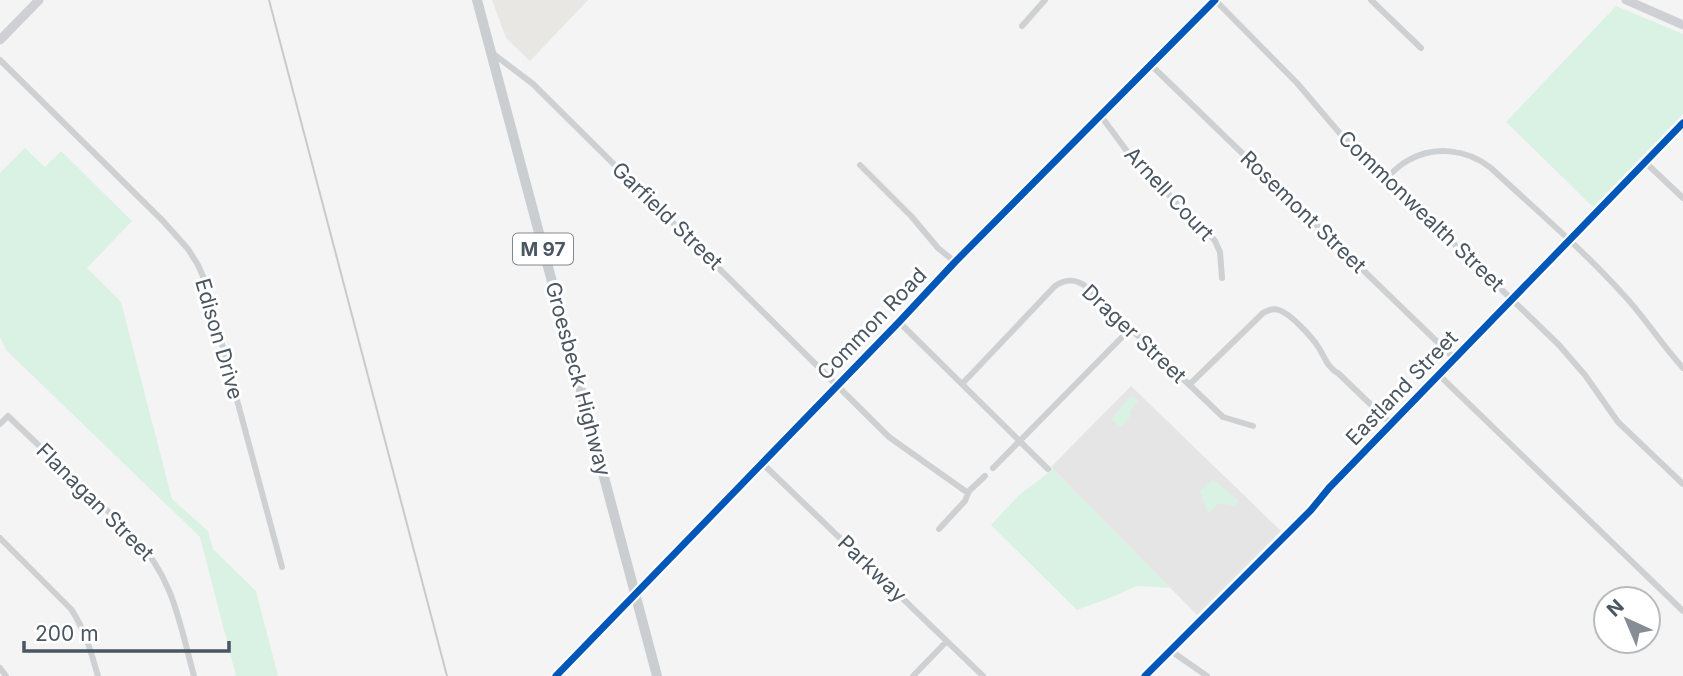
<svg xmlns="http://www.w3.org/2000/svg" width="1683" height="676" viewBox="0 0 1683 676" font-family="Inter,sans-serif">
	<rect width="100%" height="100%" fill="#f4f4f4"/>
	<path fill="#e8e7e3" d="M492 0H588L530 61 506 38Z"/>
	<path fill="#e6e5e6" d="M1131 386 1281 531 1197 615 1051 467Z"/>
	<path fill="#d9f2e3" d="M1616 6 1683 34V114L1593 207 1506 122Z
		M25 148 45 167 61 151 132 221 87 268 121 302 172 499 208 531 213 549 256 591 278 676H236L200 537 6 350 0 337V173Z
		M1131 395 1138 401 1129 413 1131 415 1121 427 1111 419Z
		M1051 467 1171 588 1137 586 1112 597 1077 610 991 525 1018 496 1048 473Z
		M1214 480 1239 501 1234 506 1219 503 1208 514 1200 491 1211 481Z"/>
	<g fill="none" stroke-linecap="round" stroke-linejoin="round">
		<path stroke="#ced0d2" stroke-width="6" d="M1215 0 1297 83 1343 137 1558 344 1585 375 1618 422 1683 484
			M1371 0 1421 48
			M1022 26 1045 0
			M492 53 533 84 889 437 968 493
			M0 60 163 221 188 249 198 265 205 281 282 567
			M1151 65 1455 359
			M1101 116 1129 154 1160 184 1184 213 1208 232 1215 241 1220 252 1222 278
			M1645 162 1683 198
			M860 165 912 217 938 248 955 262
			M1385 179C1392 173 1398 166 1407 161 1434 145 1467 149 1491 168 1535 209 1581 248 1621 292 1644 316 1661 344 1683 368
			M899 322 1048 469
			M1439 375 1683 611
			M962 384 1055 286C1067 278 1077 279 1088 288L1223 417 1253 426
			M1189 385 1263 313C1269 310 1273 308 1279 310 1291 314 1312 337 1319 348 1325 358 1328 368 1339 374L1391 424
			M0 424 8 416 10 418 133 535C174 579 179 621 194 676
			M762 463 983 676
			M993 468 1131 328
			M939 529 965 501 969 491 985 476
			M0 538 71 609C85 630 91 652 98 676
			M1171 651 1207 676
			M0 668 6 676
			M913 676 946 642
			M1145 676 1311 510 1329 488 1683 123"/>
		<path stroke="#ced0d4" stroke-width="9" d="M1626 0 1683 25
			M0 40 39 0
			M556 676 899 322 955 262 1215 0"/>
		<path stroke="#caced1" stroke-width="10" d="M477 0 657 676"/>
		<path stroke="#c9cacc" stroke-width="2" d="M269 0 447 676"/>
		<g stroke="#fff" stroke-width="11">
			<path id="cycleway" d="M556 676 899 322 955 262 1215 0
				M1145 676 1311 510 1329 488 1683 123"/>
		</g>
		<use href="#cycleway" stroke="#0057b8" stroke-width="7"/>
	</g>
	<g text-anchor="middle" stroke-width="6" stroke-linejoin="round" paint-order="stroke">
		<rect fill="#fff" stroke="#808990" stroke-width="2" x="513" y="233.5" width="60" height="31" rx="5"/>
		<g font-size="19" font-weight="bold" fill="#4a5661">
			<text x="543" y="256">M 97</text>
		</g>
		<g font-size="21" fill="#4a5661" stroke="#fff">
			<text transform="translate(1169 194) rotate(47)" y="7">Arnell Court</text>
			<text transform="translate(1421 211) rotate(44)" y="7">Commonwealth Street</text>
			<text transform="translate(1303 212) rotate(44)" y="7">Rosemont Street</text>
			<text transform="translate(667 216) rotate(44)" y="7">Garfield Street</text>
			<text transform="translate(872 324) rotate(-46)" y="7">Common Road</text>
			<text transform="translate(1134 334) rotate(43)" y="7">Drager Street</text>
			<text transform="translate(219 339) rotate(74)" y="7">Edison Drive</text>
			<text transform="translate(578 379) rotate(75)" y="7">Groesbeck Highway</text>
			<text transform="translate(1402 388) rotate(-46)" y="7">Eastland Street</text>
			<text transform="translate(95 502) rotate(45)" y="7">Flanagan Street</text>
			<text transform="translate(872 569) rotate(44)" y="7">Parkway</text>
		</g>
	</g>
	<g transform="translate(1627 620) rotate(316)"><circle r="33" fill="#ffffff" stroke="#b7bbc0" stroke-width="2"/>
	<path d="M0-5L12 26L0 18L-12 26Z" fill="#868d94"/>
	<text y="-10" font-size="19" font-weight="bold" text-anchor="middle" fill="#4a5661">N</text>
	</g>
	<path d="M24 641v10h205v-10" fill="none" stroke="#4a5661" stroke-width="3.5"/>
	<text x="35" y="641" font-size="21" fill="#4a5661" stroke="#ffffff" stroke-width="5" paint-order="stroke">200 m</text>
</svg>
